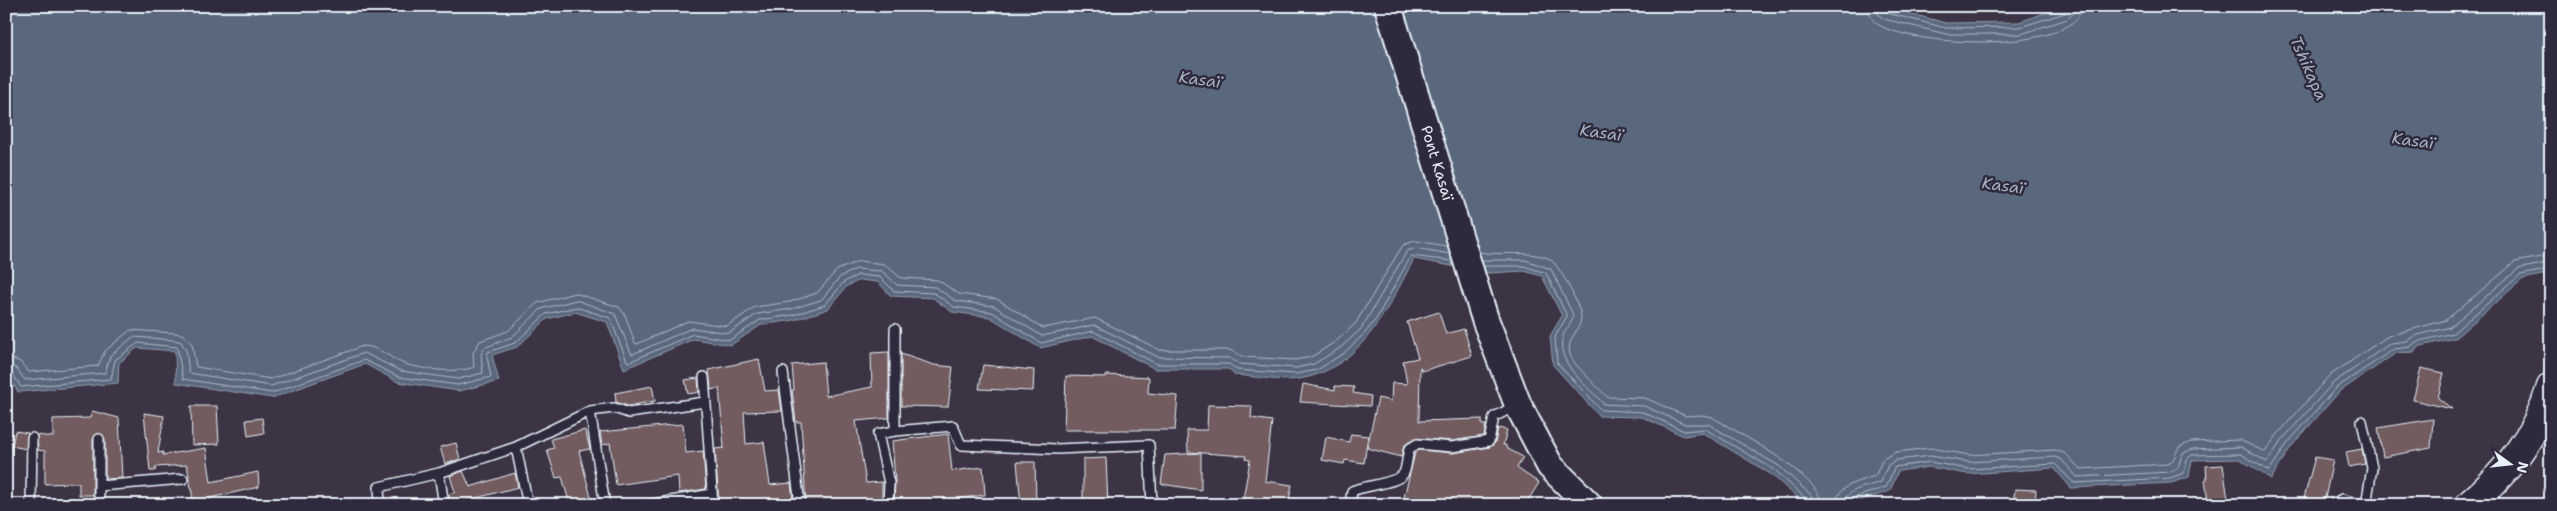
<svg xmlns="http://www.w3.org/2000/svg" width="2557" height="511" viewBox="0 0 2557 511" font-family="'Shantell Sans',sans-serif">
	<rect width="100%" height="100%" fill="#3c3444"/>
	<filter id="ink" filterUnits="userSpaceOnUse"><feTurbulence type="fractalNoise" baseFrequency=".02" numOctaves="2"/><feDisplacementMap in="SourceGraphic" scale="10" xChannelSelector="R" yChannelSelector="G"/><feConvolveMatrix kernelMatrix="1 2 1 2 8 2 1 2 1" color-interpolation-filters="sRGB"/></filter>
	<g filter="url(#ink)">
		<path fill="#5a677e" stroke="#939eaf" d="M6 6H1881L1946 23 2019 22 2065 6H2551V273L2523 279 2455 338 2417 347 2414 352 2396 353 2339 392 2291 447 2271 479 2240 459 2192 460 2189 477 2171 483 2071 488 2054 468 1968 474 1929 467 1898 471 1890 491 1853 503H1803L1772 475 1703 433 1684 436 1642 417 1599 416 1553 365 1550 336 1562 316 1542 276 1524 271 1489 273 1414 259C1388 308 1360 370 1299 379 1279 382 1255 376 1234 375L1229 369H1155L1092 336 1040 348 990 317 952 312 933 298 891 296 878 282 860 280 847 286 828 309 794 320 761 325 731 345 694 339 624 369 607 322 575 312 547 319 517 347 492 355 499 381 459 391 398 382 365 364 272 398 176 383 175 351 137 348 119 363 118 383 18 392 6 373Z"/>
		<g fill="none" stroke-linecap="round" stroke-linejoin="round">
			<path stroke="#afbac7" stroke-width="1" d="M1869 6C1869 13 1871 19 1876 23 1906 47 2080 55 2082 6
				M1877 6 1878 14 1884 19 1946 34H2021L2067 19 2073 14 2074 6
				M1883 6 1887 13 1946 28 2020 27 2065 13 2068 6
				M1479 252C1502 256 1525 250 1548 258 1558 262 1581 306 1581 318 1580 332 1564 340 1571 357 1575 366 1599 388 1607 397L1645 398 1686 416 1702 415 1712 417C1736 432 1821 475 1822 505
				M1482 260H1525L1551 269 1573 315C1573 325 1563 330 1562 340 1558 365 1588 387 1604 404L1644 406 1685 424H1708L1779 466 1811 495 1814 505
				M1484 266H1524L1546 273 1567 316 1555 337 1557 363 1601 410 1643 412 1684 431 1705 429 1775 470 1806 499 1808 505
				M6 357 19 361 29 372 98 366 105 351 130 330 175 333 184 335 192 344 196 367 271 379 363 346C377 346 389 357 402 363 418 369 458 374 474 367L473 353 480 341 508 331 537 303 575 293 619 307 625 315 635 343 637 344 688 321 727 326 755 307 790 302 817 293 837 270 859 261 884 264 901 278 938 280 959 294 997 299 1043 328 1095 318 1160 350H1230L1244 357 1295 360 1311 357 1335 342 1355 324 1403 245 1415 241 1447 246
				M6 365 16 368 25 380 105 373 110 356 133 337 175 340 181 342 186 350 189 373 271 386 364 353 401 371 458 379 483 373 481 355 484 348 512 337 541 309 576 300 615 314 631 353 633 354 692 328 729 333 757 314 791 309 821 300 840 277 856 269 882 271 897 285 935 287 956 301 994 306 1042 336 1094 325 1158 357 1229 358 1240 364 1296 368 1314 364 1340 348 1361 329 1407 251 1416 248 1450 254
				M6 371 12 373 21 387 111 379 115 360 138 343 177 347 183 379 272 393 364 360 399 377 458 385 491 377 487 357 488 352 515 343 546 314 576 307 610 318 627 361 629 362 693 334 730 340 760 320 793 315 825 305 844 282 858 275 880 277 894 291 934 293 954 307 992 312 1041 343 1093 331 1157 364H1229L1237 370 1296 374 1317 370 1344 353 1365 333 1376 319 1411 256 1452 261
				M1836 505C1837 484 1859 482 1875 476L1883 459 1896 452 1930 448 1969 455 2055 450 2066 454 2080 469 2167 464 2172 462 2179 447 2191 442 2240 440 2265 452 2277 435 2329 376 2388 336 2446 320 2515 262 2551 255
				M1843 505C1845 488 1868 487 1881 482L1888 465 1897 460 1930 456 1969 462 2055 457 2062 460 2077 477 2169 472 2178 468 2182 454 2192 449 2241 447 2267 462 2282 440 2333 383 2391 343 2407 341 2414 336 2450 327 2518 269 2551 262
				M1850 505 1853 498 1886 487 1895 467 1930 462 1968 469 2055 464 2074 483 2170 478 2184 473 2187 459 2192 455 2241 454 2269 471 2287 444 2336 388 2394 349 2410 347 2416 342 2453 333 2520 275 2551 269"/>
		</g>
		<path fill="#725c60" stroke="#e8f1f8" d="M1439 312 1446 334 1464 329 1472 356 1422 371 1420 367 1419 421 1482 419V425H1486L1484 436 1452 441 1414 438 1404 446 1401 457 1367 448 1378 398 1391 401 1392 383 1407 384 1403 361 1418 358 1407 322Z
			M889 352V418L856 421 866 483 882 482V503L806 505 801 422H796L792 390H794L792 365 823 362 826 396 872 387 871 353Z
			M901 354 934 365 953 367 948 407 901 406Z
			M759 359 765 391 779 390 782 411 744 412 746 444 764 442 770 485 791 483 794 505H719L715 449 724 448 719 388 711 390 709 370Z
			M983 365 1034 370 1033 391 979 389Z
			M2421 368 2444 373 2438 398 2452 409 2413 400Z
			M1106 375 1149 377 1148 393 1178 396 1175 430H1064L1066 376 1106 377Z
			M698 378 699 392 688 394 685 380Z
			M1303 384 1335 390V386L1354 387 1353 393 1371 396 1370 406 1300 402Z
			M652 386 655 401 628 406 616 402 615 393Z
			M1208 405 1252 406 1251 418 1272 421 1265 481 1292 485 1288 505H1242L1250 460 1245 459 1246 456 1188 452 1187 430H1207Z
			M191 406H217L219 444 192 445Z
			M92 411 119 418 122 478 105 479V439L99 433 93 439V495H79V483L45 484V451L38 450 37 435 53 437V419L90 418Z
			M144 413 164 416 158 453 163 452V455L206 448 211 482 258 472 259 487 210 498 211 505H194L187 465 156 467 155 471H150Z
			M262 418 264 433 248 436 246 420Z
			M2433 419 2431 448 2383 457 2378 428Z
			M683 424 686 453 703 451 706 489 679 493 678 476 616 485 610 443 602 445 600 432Z
			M1498 428 1507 430 1503 445H1506V448L1523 457 1517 468 1539 483 1525 505H1402L1415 453 1419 450 1453 453 1490 447 1495 443Z
			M585 430 590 449 579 451 593 505H570L562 477 556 478 547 450 554 448 551 439Z
			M15 431 28 433 26 449 12 446Z
			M948 434 952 471 983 467 985 495 942 501 943 505H894L895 481 892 441Z
			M1351 434 1368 436 1364 463 1345 460 1344 464 1322 460 1326 437 1349 442Z
			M456 443 460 459 445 464 440 447Z
			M2362 449 2365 464 2349 467 2346 452Z
			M1201 453V490L1161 484 1165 455Z
			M2315 457 2333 460 2324 503 2304 498Z
			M1106 458 1108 505H1083V459Z
			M1017 462H1035L1036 505H1021Z
			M2223 465 2228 500 2208 502 2205 480 2207 479 2206 466Z
			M463 471 470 487 515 473 518 487 450 505 449 494 455 492 450 476Z
			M2015 489 2036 490 2035 505H2013Z"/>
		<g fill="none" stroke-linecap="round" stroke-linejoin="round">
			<g stroke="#e8f1f8" stroke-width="12">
				<path id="service" d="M783 372 800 505
					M704 377 713 505
					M590 411 605 505
					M2362 421 2372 468 2366 505
					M895 431 953 426 961 445 1057 449 1149 445 1152 505
					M99 439V505
					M516 447 528 505
					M439 473 444 505
					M99 486 183 479
					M31 505 32 438
					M380 505 379 487 439 473 516 447 590 411 614 408 629 413 705 402
					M647 505 712 494
					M888 505 889 483 878 434 895 431V329
					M1350 505 1352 491C1364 485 1398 484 1404 473 1407 466 1407 457 1409 449L1417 444 1452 447 1489 441 1494 417 1517 405
					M2332 505 2342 499 2362 505"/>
			</g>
			<g stroke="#e8f1f8" stroke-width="30">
				<path id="primary" d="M1388 6 1485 319 1518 405 1550 466 1589 505"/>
			</g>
			<g stroke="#e8f1f8" stroke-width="31">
				<path id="trunk" d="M2469 505C2507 472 2537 435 2551 387"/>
			</g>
			<use href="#service" stroke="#2f2a3d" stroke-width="9"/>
			<use href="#primary" stroke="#2f2a3d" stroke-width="26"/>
			<use href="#trunk" stroke="#2f2a3d" stroke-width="28"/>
		</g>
	</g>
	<g text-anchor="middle" stroke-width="5" stroke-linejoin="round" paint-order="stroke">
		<g font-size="15" fill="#e8f1f8" stroke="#2f2a3d">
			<text transform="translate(1437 163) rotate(73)" y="5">Pont Kasaï</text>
		</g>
		<g font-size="16" font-style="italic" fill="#a8b3c1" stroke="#2f2a3d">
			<text transform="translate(2309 68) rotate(66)" y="6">Tshikapa</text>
			<text transform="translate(1200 79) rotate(8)" y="6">Kasaï</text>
			<text transform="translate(1601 132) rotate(8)" y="6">Kasaï</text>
			<text transform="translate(2413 140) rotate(8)" y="6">Kasaï</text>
			<text transform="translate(2003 185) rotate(8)" y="6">Kasaï</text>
		</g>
	</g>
	<rect width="2557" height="511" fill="none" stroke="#2f2a3d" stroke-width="25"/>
	<rect x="12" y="12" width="2532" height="486" fill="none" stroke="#e8f1f8" stroke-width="2" filter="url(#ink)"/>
	<g transform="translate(2510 464) rotate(105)" stroke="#2f2a3d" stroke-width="4" paint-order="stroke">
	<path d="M0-4L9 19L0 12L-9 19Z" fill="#e8f1f8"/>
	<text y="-8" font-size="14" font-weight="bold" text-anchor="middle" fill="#e8f1f8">N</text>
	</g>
</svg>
